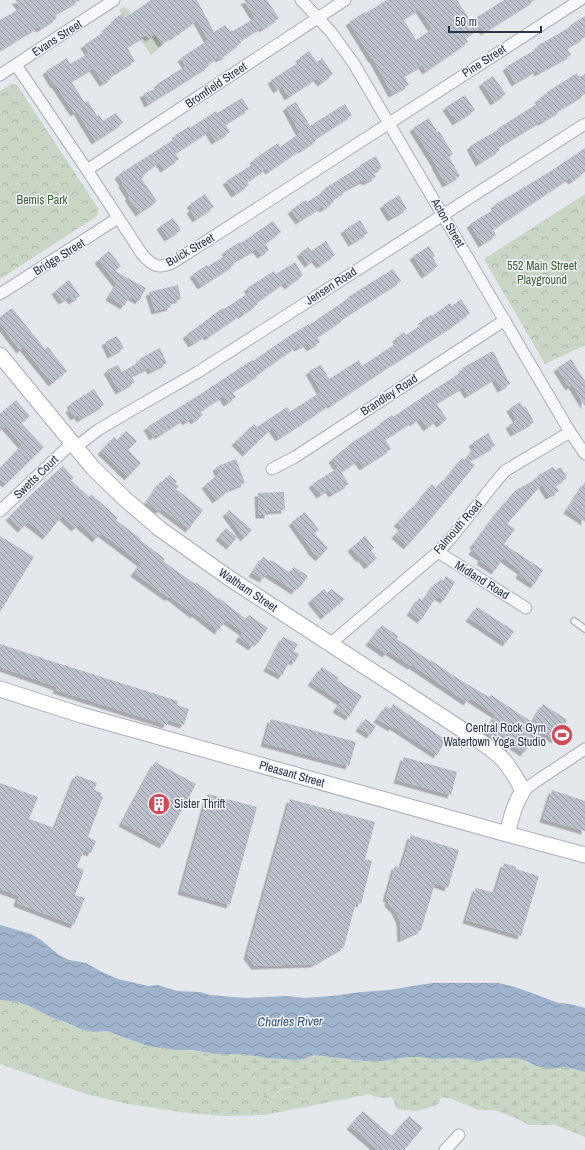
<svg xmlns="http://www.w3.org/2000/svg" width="585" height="1150" viewBox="0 0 585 1150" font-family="'Archivo Narrow',sans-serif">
	<defs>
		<pattern id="forest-crowns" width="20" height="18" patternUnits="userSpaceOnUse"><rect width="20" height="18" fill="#c9d6c5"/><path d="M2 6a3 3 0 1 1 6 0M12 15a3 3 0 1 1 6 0" fill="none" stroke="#adb8ab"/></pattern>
		<pattern id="wetland-marsh" width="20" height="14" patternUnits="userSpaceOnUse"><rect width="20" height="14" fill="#c9d6c5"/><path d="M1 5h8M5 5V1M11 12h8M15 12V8" fill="none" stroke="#adb8ab"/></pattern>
		<pattern id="water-waves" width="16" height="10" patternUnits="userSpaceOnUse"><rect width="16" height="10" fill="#9fb4cc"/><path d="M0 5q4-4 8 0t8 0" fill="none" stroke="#8293a7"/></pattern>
		<pattern id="building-back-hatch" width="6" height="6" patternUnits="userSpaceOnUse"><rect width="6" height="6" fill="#bbc0ca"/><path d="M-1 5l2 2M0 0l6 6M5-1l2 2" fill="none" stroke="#989da6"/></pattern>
		<filter id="shadow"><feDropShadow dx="-3.5" dy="3.5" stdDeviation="0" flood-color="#0004"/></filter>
	</defs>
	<rect width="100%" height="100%" fill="#e4e7ec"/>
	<path fill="#c9d6c5" d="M125 6 145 37 148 39 155 34 163 45 151 55 119 10Z"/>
	<path fill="url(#forest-crowns)" d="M11 84 17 85 98 208 97 216 0 279V91Z
		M585 194V345L545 364 484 259Z
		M0 1000 18 1002 29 1006 41 1012 81 1029 93 1032 107 1031 148 1046 202 1052 203 1056 216 1072 224 1062 229 1059C233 1063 234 1068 239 1071 243 1072 245 1070 249 1071 261 1073 259 1085 260 1094L272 1098 283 1088C293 1087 302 1089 312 1088L314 1089 323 1091 329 1087 357 1085H359L361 1088 370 1094 265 1115 225 1116 188 1113 128 1104 86 1094 0 1064Z"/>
	<path fill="url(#wetland-marsh)" d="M202 1052 217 1054H243L267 1058 295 1060 305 1059 314 1055 364 1061H383L408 1057H421L433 1059 457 1058 479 1061 488 1059 512 1058 521 1059 528 1063 551 1069 565 1067 585 1072V1137L555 1125H529L513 1117 494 1110H478L452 1099 441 1097 439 1103 435 1106 415 1111 397 1109 395 1106 394 1100 390 1097C379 1100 365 1094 359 1085L329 1087 320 1092H318L312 1088C309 1088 305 1089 302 1089 296 1089 289 1085 283 1088 274 1091 274 1106 260 1094 259 1085 261 1073 249 1071 245 1070 243 1072 239 1071 234 1068 233 1063 229 1059L224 1062 216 1072H212L207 1066V1060L203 1056Z"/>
	<path fill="url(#water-waves)" d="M0 925 31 934 41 940 59 955 69 960 86 963 102 972 118 979 148 986 158 985 177 991 200 992 210 995 245 998 288 996 304 998 332 996 361 992 389 990 432 983H498L515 987 559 1003 570 1004 585 1008V1072L565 1067 551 1069 537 1066 521 1059 512 1058 488 1059 480 1061 457 1058 433 1059 421 1057H408L383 1061H364L314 1055 305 1059 295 1060 267 1058 243 1054H217L191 1050H177L148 1046 107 1031 93 1032 81 1029 68 1023 53 1018 29 1006 18 1002 0 1000Z"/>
	<path fill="url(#building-back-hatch)" fill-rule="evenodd" filter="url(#shadow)" d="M15 0H80L55 14 57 18 40 29 38 27 0 50V20L21 8Z
		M151 0H197L214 32 225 25 230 31 232 30 233 31 255 18 244 0H267L279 18 263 29 262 27 240 40 241 43 227 53 225 52 227 55 219 59 218 57 208 64 209 66 148 104 143 94 159 87 157 84 186 66 181 58 208 40 197 20 173 37 172 36 162 44 155 34 149 38 146 35 127 47 135 61 110 76 112 78 103 83 93 68 71 81 85 103 88 101 97 116 99 115 103 121 116 113 123 123 95 141 77 111 74 113 55 84 54 85 46 71 67 58 70 64 89 53 84 45 107 30 105 28 115 21 114 19 122 14 125 18Z
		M387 0H457L471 21 504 0H535L484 32 481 27 465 38 468 42 426 71 422 65 404 76 409 85 392 94 373 59H372L349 22 365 12 366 13ZM419 9 432 29 416 40 403 19Z
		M585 16V37L567 48 571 55 538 73 537 70 515 83 506 67 538 48 537 46 570 27 569 26Z
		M309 51 317 62 322 58 333 74 321 83 317 78 288 97 282 86 277 90 271 80 301 61 299 58Z
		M577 73 579 77 585 74V94L560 109 561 110 542 122 541 121 498 147 500 150 479 163 470 146 498 130 497 129 540 102 538 99 547 94V92Z
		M493 76 506 94 494 102 482 83Z
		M465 95 475 110 456 122 446 107Z
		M242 98 249 109 225 124 230 132 215 141 209 131 175 153 179 159 164 169 159 162 143 175 144 177 141 178 157 201 139 213 128 197 130 196 122 184 123 183 118 175 176 138 175 135 190 126V128L216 111 217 113Z
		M296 102 310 126 345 104 352 115 316 138 317 140 302 150 301 149 269 171 267 168 247 182 249 185 235 194 226 181 255 163 253 160 278 143 280 147 300 133 286 107Z
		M429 118 437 132 439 131 453 154 449 157 460 176 446 184 435 165H436L413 128Z
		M585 148V172L572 181 569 178 493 229 496 235 482 244 470 224 496 208 494 205 548 173Z
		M376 156 382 168 373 172 376 177 366 182 364 180 346 189V191L332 199 334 202 323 209 321 207 299 221 291 210 306 200 307 202 326 190 325 188 361 166 360 165Z
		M205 194 214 207 196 219 190 210 193 208 190 204Z
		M399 195 407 209 391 218 383 205Z
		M173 218 181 230 168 238 160 226Z
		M360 220 368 233 352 243 344 230Z
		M273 221 281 232 265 243 269 250 261 255 256 249 233 262 234 265 201 286 193 274 207 265 208 266 227 255 225 251 240 242 241 243Z
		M326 241 335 255 320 265 315 259 308 264 300 253 308 247 311 251Z
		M429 246 435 256 433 258 438 266 425 275 413 256Z
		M109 251 121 266 115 271 146 288 139 301 130 296 124 306 109 297 117 284 98 260Z
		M295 262 303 275 288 286 285 282 257 302 258 304 242 315 241 314 208 337 206 335 192 344 186 335 223 308 224 309 250 292 247 288 274 271 276 274Z
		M393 269 401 281 344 317 345 318 317 337 320 342 310 348 307 343 298 348 297 346 260 372 261 373 232 392 236 397 227 403 223 396 203 409 200 411 203 415 194 421 192 418 186 422 184 419 158 436 157 434 153 437 147 427 196 397 252 360 253 361 289 336 309 324V325L349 298 348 297Z
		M69 280 80 296 72 301 69 297 62 301 55 291Z
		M178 285 181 299 170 302 171 307 155 311 149 292Z
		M461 299 470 313 454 325 386 368 331 405 330 404 304 422 279 438 272 428 246 453 235 442 254 424 257 427 287 407 290 411 288 413 321 392 309 371 321 365 329 379 359 360 362 366 398 342 396 338 404 332 406 335 424 323 422 320 431 315 432 316 450 303 452 306Z
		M12 308 45 349 48 347 67 371 52 383 23 347 20 350 0 324V317Z
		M117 336 124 348 111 355 105 342Z
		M160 348 167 363 151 371 149 367 131 376 135 382 119 391 107 370 118 365 122 372 141 361 139 359Z
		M493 351 510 384 501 389 495 378 468 395 463 387 436 403 447 419 440 424 437 420 427 428 420 418 413 423V421L385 439 391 449 363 467 358 460 341 472 349 484 332 494 329 489 320 495 312 484 338 468 332 459 354 441 380 425 379 424 392 415 393 417 430 392 459 374 458 373 463 370 462 368Z
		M571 359 585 381V406L572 385 569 387 557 368Z
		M94 389 104 405 80 419 78 415 74 417 69 409 72 407 70 404Z
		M16 400 30 416 21 423 44 447 6 484 0 479V468L22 445 5 426 0 430V414Z
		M520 402 523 407 525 406 534 422 514 433 509 425 517 420 510 408Z
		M126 431 137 441 128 450 141 463 128 477 101 451 114 437 117 440Z
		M488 433 495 446 469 461 475 465 431 519 407 546 395 535 402 527 397 523 413 506 414 507 432 484 436 488 443 480 444 481 462 458 465 460 475 447 472 443Z
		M236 459 245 483 230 489 216 500 205 485 219 474 216 467Z
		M63 466 74 478 71 480 89 497 91 494 118 518 116 520 141 539 140 540 165 559 163 561 195 584 196 582 218 599 219 598 246 619 249 615 268 628 258 643 256 642 252 647 239 638 243 632 226 620 218 631 195 613 194 615 170 596 169 598 134 573 141 563 101 533 96 539 79 524 75 528 62 516 46 536 28 522 21 529 9 517 37 489Z
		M553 467 555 470 561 467 567 478 555 485 559 491 549 496 542 484 507 524 515 529 504 544 543 570 534 585 519 575 521 571 503 558 495 571 480 561 482 558 472 551 475 547 473 545 497 512 516 490 538 478 537 476Z
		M169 475 177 481 175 484 179 486 176 489 203 510 189 529 161 508 160 511 158 509 157 510 146 503 161 481 162 482 166 477 167 478Z
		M585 482V522L567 510Z
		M284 492 285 510 268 511V515H259L258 493Z
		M229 510 252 530 244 538 226 513Z
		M305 512 319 530 314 533 328 548 319 558 311 550V549L292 522Z
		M226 528 237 537 230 546 219 537Z
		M0 536 34 557 0 612Z
		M365 536 374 548 371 551 377 558 368 566 361 557 360 559 351 548Z
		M263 557 270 562 271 560 289 572 294 567 308 576 301 586 299 585 295 591 267 573 263 579 252 573Z
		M446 576 455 582 444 600 437 596 421 620 410 612 419 598 423 601 435 583 437 584 440 579 443 581Z
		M324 589 327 593 331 589 345 599 324 616 311 600Z
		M477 607 514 631 506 643 469 618Z
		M382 625 398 636 397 639 430 661 431 660 457 678 489 697 491 695 532 722 543 704 567 720 555 740 539 730 524 753 512 745 509 749 485 731 496 715 470 698 467 702 412 665 411 666 388 651 386 654 369 642Z
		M283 637 298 644 294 651 299 654 295 662 290 660 282 676 267 668Z
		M0 644 51 661 178 701 177 705 189 709 184 725 168 720 167 725 56 690 57 687 0 667Z
		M322 667 339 678 337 680 362 696 349 717 336 709 341 702 311 682Z
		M393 704 446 740 437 755 393 726 392 728 377 719 386 706 390 709Z
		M271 719 356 742 349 766 264 743Z
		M365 719 376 726 370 735 359 728Z
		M404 757 457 772 451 795 397 780Z
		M155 762 196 784 163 845 122 823Z
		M76 775 97 783 94 790 102 793 100 796 103 797 88 837 96 841 91 853 84 850 77 867 84 870 75 895 85 898 74 925 17 903 19 896 0 889V783L38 797 29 819 55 828Z
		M552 790 585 801V831L543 819Z
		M208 794 257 807 230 905 181 891Z
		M290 799 375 822 365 859 372 861 361 904 356 902 344 947 314 964 255 966 247 956Z
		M411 835 459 850 448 888 435 883 421 930 401 939 400 921 395 910 388 903 389 899 386 898 395 866 401 868Z
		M504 863 516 867V869L539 876 521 936 466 920 476 888 495 893Z
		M363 1111 392 1136 409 1116 423 1128 404 1150H378L350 1126Z"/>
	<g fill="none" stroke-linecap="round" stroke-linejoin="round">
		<g stroke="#a9aeb7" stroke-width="8">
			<path id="lane" d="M574 621 585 629"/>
		</g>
		<g stroke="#a9aeb7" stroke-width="13">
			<path id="street" d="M301 0 331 32 354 64 570 432 585 454
				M16 65 87 170 142 254C153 267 159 269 174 262L580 0
				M0 75 114 0
				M87 170 345 0
				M0 294 118 218
				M76 447 98 430 130 411 198 372 585 124
				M272 469 295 457 505 320
				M0 511 72 443
				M438 552 526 608
				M330 644 438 552 452 537 494 484 505 471 570 432
				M523 791 538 780 585 749
				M445 1150 459 1135"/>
		</g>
		<g stroke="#a9aeb7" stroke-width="17">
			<path id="secondary" d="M0 355 93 468 124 498 160 529 229 578 475 738C485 745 497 752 505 762 512 771 518 781 523 791 514 804 511 819 507 834
				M0 689 81 715 507 834 585 855"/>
		</g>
		<use href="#lane" stroke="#f7f8fa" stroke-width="5.5"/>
		<use href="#street" stroke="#f7f8fa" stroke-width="11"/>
		<use href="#secondary" stroke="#fff" stroke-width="15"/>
	</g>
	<defs>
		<g id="stadium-disc" transform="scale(1.15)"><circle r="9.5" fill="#d1495b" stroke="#f4f6f9"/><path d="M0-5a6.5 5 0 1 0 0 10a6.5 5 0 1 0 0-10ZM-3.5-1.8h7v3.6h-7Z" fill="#fff"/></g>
		<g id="building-disc" transform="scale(1.15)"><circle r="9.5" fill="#d1495b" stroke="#f4f6f9"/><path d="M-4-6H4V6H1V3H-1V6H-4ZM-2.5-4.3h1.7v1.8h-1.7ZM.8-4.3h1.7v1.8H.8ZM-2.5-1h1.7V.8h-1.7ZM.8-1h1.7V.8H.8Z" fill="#fff"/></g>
	</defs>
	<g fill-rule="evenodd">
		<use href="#stadium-disc" x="562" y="735"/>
		<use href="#building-disc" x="159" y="804"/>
	</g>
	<g text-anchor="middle" stroke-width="3" stroke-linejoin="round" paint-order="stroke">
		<g font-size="12" fill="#2b3445" stroke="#f4f6f9">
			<text transform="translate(57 38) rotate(-33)" y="4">Evans Street</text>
			<text transform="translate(484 61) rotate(-33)" y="4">Pine Street</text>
			<text transform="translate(216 85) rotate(-34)" y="4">Bromfield Street</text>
			<text transform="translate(448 223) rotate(60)" y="4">Acton Street</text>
			<text transform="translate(190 250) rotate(-30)" y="4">Buick Street</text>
			<text transform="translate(59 257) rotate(-32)" y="4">Bridge Street</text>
			<text transform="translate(331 286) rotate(-33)" y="4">Jensen Road</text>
			<text transform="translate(389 395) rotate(-33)" y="4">Brandley Road</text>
			<text transform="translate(36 477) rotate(-44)" y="4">Swetts Court</text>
			<text transform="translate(458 527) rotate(-49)" y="4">Falmouth Road</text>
			<text transform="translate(482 580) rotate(32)" y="4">Midland Road</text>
			<text transform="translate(248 590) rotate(34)" y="4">Waltham Street</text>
			<text transform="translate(292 774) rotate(16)" y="4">Pleasant Street</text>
		</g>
		<g font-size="12" fill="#3f6138" stroke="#f4f6f9">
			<text x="42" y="204">Bemis Park</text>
			<text x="542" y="270">552 Main Street<tspan x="542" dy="14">Playground</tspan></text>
		</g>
		<g font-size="12" fill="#2b3445" stroke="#f4f6f9" text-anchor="end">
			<text x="546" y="732">Central Rock Gym<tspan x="546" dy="14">Watertown Yoga Studio</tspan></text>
			<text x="174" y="808" text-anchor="start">Sister Thrift</text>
		</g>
		<g font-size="13" font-style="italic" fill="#34527a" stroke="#f4f6f9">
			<text transform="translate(290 1021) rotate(-1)" y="5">Charles River</text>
		</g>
	</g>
	<path d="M449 26v6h92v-6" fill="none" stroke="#2b3445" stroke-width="2"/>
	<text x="455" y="26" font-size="12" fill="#2b3445" stroke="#f4f6f9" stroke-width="3" paint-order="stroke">50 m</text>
</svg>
